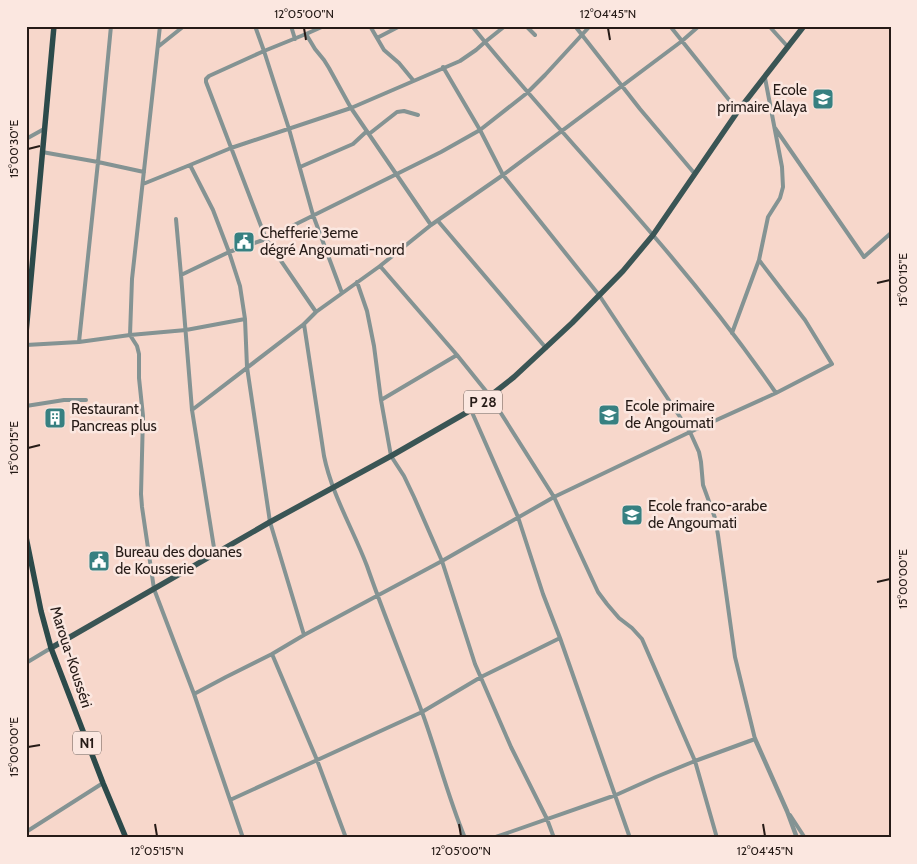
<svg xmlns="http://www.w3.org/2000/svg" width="917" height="864" viewBox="0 0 917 864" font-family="Cabin,sans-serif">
	<rect width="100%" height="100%" fill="#f7d7cb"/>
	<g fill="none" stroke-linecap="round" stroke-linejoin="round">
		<path stroke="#849393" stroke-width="4" d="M160 26 132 279 130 335 137 346 139 354V378L143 416 141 494 142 507 154 589 194 694 243 838
			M255 26 264 51 289 129 313 215 342 293
			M291 26 295 39
			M370 26 377 38
			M400 26 377 38 384 50 399 63 413 80
			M472 26 485 42 505 26
			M526 26 535 35
			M575 26 640 109 695 174
			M670 26 738 111
			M769 26 788 47
			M306 34 324 26
			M159 46 184 26
			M443 67 480 130 503 175 599 295 690 432 699 452 701 462 703 485 715 518 718 535 735 657 755 739 695 761 656 777 616 795 493 838
			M775 128 864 257 891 233
			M369 134 397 112 404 111 418 115
			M26 139 44 129
			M42 152 98 162 144 172
			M300 167 353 144 367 131
			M143 184 190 165
			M176 219 181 275
			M438 221 546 348
			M759 260 805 320 832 364 776 393
			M380 266 457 355 490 396 554 497 598 592 607 604 619 618 632 628 642 639 695 761 717 838
			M357 282 367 311 374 346 381 400 391 456 404 476 414 497 442 561 475 664 511 747 547 819 554 838
			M316 312 266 239 206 82V79L209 76 264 51 306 34 315 49 324 60 329 68 351 108 431 225
			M304 324 324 456C332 495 353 529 367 566 384 615 404 663 422 712 437 753 448 797 465 838
			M732 333 759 260 768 217 780 198 783 187 782 167 765 78
			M79 342 98 162 111 26
			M26 345 79 342 130 335 186 330 245 319
			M381 400 457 355
			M26 406 64 400H86
			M192 410 304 324 316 312 380 266 431 225 503 175 682 41 699 26
			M471 410 518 517 543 594 560 638 630 838
			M215 554 192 410 181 275 229 252 266 239 441 152 480 130 527 93 545 75 590 26
			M272 654 317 760 346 838
			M26 663 51 648
			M194 694 226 677 272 654 304 635 442 561 554 497 690 432 776 393C738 338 696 285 652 234 597 170 539 107 485 42L476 50 460 61 351 108 231 148 190 165 213 210 229 252 240 286 245 319 247 367 270 522 304 635
			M230 800 422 712 481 677 560 638
			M790 815 805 838
			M26 832 103 783"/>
		<path stroke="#849393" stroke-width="4.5" d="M755 739 787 811 797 838"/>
		<path stroke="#3a5555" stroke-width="5.5" d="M51 648 270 522 391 456 471 410 490 396 514 377 572 323 623 271 653 235 738 111 804 26"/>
		<path stroke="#2c4a4a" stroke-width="5.5" d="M26 333 54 26
			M26 537 41 611 51 648 103 783 126 838"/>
	</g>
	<path fill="none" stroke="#261b17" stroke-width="2" d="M304 28 306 40M608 28 610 40M28 149 40 146M877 283 890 280M28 448 40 445M877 582 890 579M28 747 40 745M155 824 157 836M459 824 461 836M763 824 765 836"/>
	<defs>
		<g id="school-square" transform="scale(1.125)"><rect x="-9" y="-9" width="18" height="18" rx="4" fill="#378081" stroke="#fbe7e0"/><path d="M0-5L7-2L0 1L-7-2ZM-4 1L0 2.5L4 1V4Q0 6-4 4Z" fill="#fff"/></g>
		<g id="civic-square" transform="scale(1.125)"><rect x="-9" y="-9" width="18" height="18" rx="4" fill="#378081" stroke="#fbe7e0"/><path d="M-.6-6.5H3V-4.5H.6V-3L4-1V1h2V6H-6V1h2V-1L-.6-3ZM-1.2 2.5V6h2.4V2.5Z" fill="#fff"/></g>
		<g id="building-square" transform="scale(1.125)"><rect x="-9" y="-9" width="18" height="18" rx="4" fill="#378081" stroke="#fbe7e0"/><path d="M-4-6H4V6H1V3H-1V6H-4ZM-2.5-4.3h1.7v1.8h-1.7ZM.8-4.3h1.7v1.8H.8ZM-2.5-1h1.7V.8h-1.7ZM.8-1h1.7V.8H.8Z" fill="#fff"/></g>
	</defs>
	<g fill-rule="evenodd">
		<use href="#school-square" x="823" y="99"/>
		<use href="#civic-square" x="244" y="242"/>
		<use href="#school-square" x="609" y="415"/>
		<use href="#building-square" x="55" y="418"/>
		<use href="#school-square" x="632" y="515"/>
		<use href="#civic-square" x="99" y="561"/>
	</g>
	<g text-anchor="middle" stroke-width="5" stroke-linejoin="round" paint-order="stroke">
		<g fill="#fbe7e0" stroke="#665853" stroke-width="1">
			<rect x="464" y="390.5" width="38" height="23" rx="4"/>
			<rect x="73" y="731.5" width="28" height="23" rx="4"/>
		</g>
		<g font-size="14" font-weight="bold" fill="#261b17">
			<text x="483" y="407">P 28</text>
			<text x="87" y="748">N1</text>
		</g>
		<g font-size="15" fill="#261b17" stroke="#fbe7e0" text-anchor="start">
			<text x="807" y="95" text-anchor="end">Ecole<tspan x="807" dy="17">primaire Alaya</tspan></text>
			<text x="260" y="238">Chefferie 3eme<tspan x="260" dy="17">dégré Angoumati-nord</tspan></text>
			<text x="625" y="411">Ecole primaire<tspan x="625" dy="17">de Angoumati</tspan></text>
			<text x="71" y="414">Restaurant<tspan x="71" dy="17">Pancreas plus</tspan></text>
			<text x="648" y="511">Ecole franco-arabe<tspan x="648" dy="17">de Angoumati</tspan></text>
			<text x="115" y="557">Bureau des douanes<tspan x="115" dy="17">de Kousserie</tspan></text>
		</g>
		<g font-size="15" fill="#261b17" stroke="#fbe7e0">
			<text transform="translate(71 657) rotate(72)" y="5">Maroua-Kousséri</text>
		</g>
	</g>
	<rect width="917" height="864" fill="none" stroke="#fbe7e0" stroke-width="55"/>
	<rect x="28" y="28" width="862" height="808" fill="none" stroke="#261b17" stroke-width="2"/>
	<g font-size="12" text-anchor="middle" fill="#261b17">
		<text x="304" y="18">12°05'00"N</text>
		<text x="608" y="18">12°04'45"N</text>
		<text transform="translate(14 149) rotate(-90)" y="4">15°00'30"E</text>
		<text transform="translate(903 280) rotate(-90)" y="4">15°00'15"E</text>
		<text transform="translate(14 448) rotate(-90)" y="4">15°00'15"E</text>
		<text transform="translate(903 579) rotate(-90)" y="4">15°00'00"E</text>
		<text transform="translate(14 747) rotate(-90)" y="4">15°00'00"E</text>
		<text x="157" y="855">12°05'15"N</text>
		<text x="461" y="855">12°05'00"N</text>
		<text x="765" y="855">12°04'45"N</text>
	</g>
</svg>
